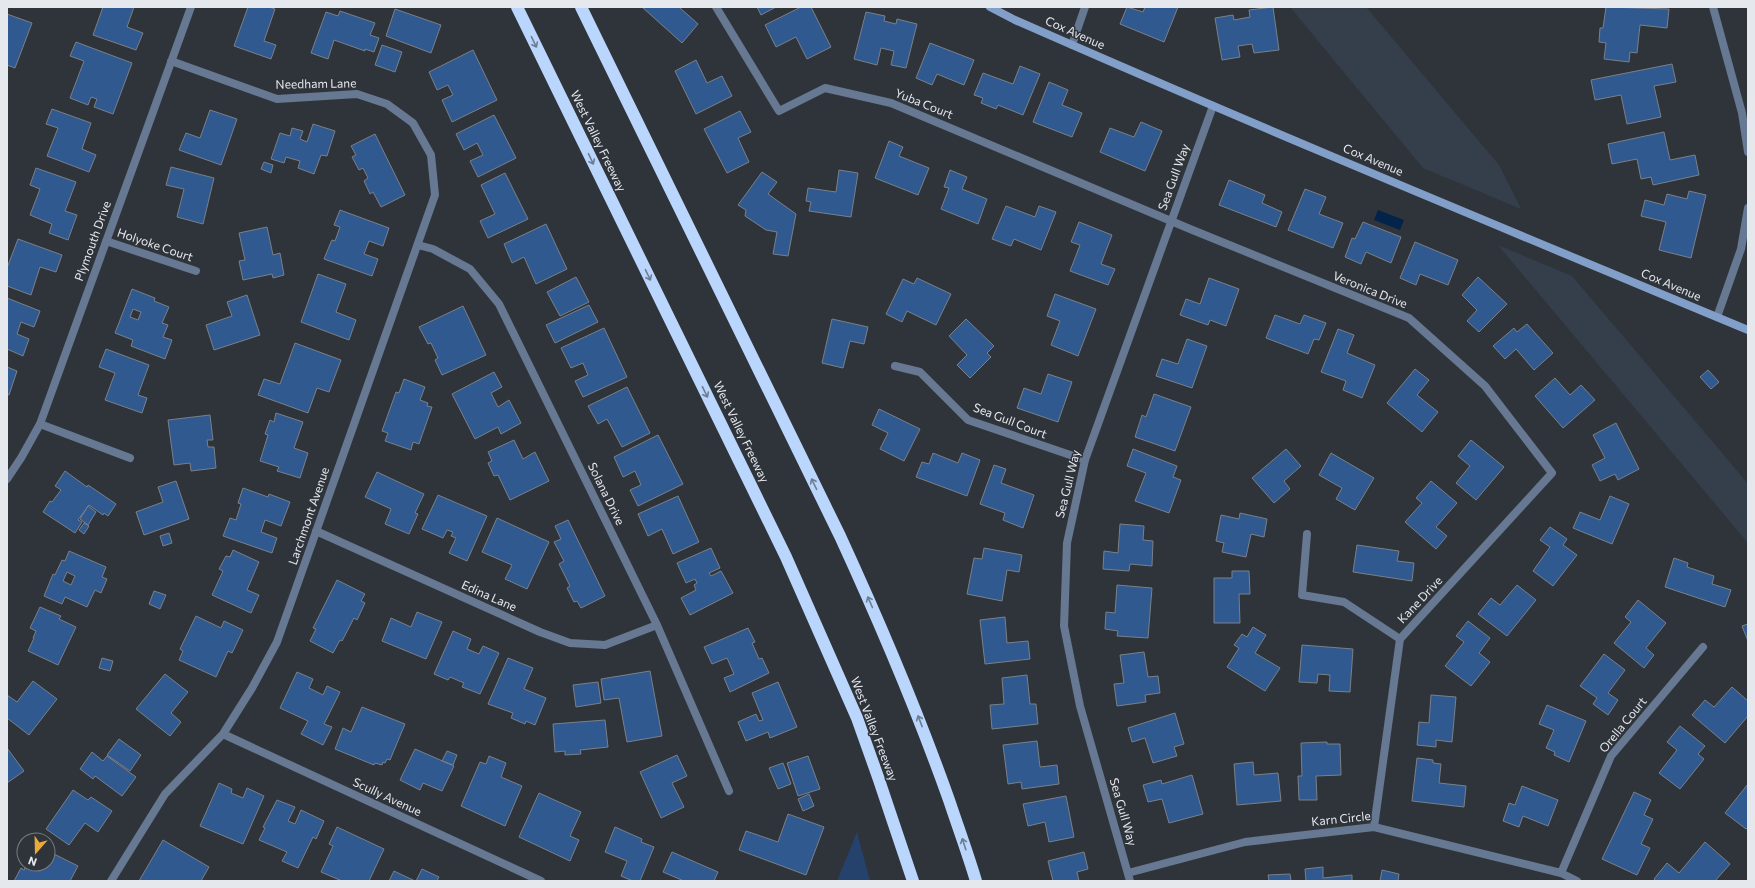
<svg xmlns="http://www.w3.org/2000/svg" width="1755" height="888" viewBox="0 0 1755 888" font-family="Commissioner,sans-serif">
	<rect width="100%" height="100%" fill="#2f343b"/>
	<path fill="#353e4b" d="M1290 7H1366L1499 165 1521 209 1423 168Z
		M1498 245 1572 276 1723 454 1748 484V543Z"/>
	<path fill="#24426b" d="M857 832 870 881H837Z"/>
	<path fill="#04234b" d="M1378 210 1404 220 1400 230 1374 220Z"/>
	<path fill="#305990" stroke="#7a8088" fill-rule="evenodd" d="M103 7H134L127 27 143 33 136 50 93 35Z
		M248 7H269L275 9 264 41 276 45 271 59 234 46Z
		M642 7H679L698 24 682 43Z
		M757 7H776L761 15Z
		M801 7H811L831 47 807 59 796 37 776 47 765 25Z
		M1127 7 1143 12 1145 7H1178L1164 42 1120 24Z
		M1273 7 1279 50 1254 53 1252 44 1238 46 1240 57 1222 60 1215 18 1233 15 1234 20 1250 17 1249 10Z
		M1606 7 1669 9 1667 28 1640 25 1637 53 1630 52 1629 62 1604 59 1606 43 1599 42 1600 28H1603Z
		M395 9 441 25 431 53 386 36Z
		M340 11 375 23 370 35 379 38 374 52 365 49V51L334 40 328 59 311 53 326 12 338 16Z
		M866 12 885 16 884 21 896 24 897 19 917 24 906 68 891 65 894 51 881 48 877 65 854 59Z
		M7 14 32 23 15 68 7 65Z
		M76 42 132 63 113 114 94 107 97 99 91 97 88 105 70 98 84 61 70 56Z
		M930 43 974 60 964 85 937 74 932 85 916 78Z
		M382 45 402 52 395 72 375 65Z
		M473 50 497 100 452 122 442 100 453 95 448 85 437 90 429 72Z
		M696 60 707 83 722 76 732 96 696 114 675 71Z
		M1672 64 1676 82 1654 86 1661 117 1627 124 1621 95 1595 100 1591 80Z
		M1020 66 1040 74 1023 115 998 105 996 109 981 103 983 98 974 95 983 73 1013 84Z
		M1049 82 1068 90 1062 105 1082 113 1072 137 1033 122Z
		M52 109 91 123 82 149 96 155 89 172 47 156 58 128 46 124Z
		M210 110 237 119 221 165 179 150 186 133 200 138Z
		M740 111 751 132 738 138 749 162 727 173 704 129Z
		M494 115 516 158 478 177 470 161 483 155 477 143 464 150 456 134Z
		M1141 122 1162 131 1145 171 1100 152 1110 128 1134 137Z
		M313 124 335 131 327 156 321 155 314 174 298 168 300 161 286 157 284 163 271 159 280 133 290 136 292 128 303 131 300 139 307 142Z
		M1664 132 1670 160 1695 155 1699 175 1653 185 1651 177 1641 179 1637 159 1612 164 1608 144Z
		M375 134 405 195 381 207 373 192 370 194 364 181 368 178 363 168 359 170 352 157 356 155 351 146Z
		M889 141 903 147 899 156 929 168 918 195 875 178Z
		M264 162 273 165 271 173 261 169Z
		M171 167 214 178 203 224 177 217 184 189 166 185Z
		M36 168 76 182 65 211 77 215 68 240 49 233 52 224 30 215 40 189 30 185Z
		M839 170 858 173 851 217 809 211 811 202 806 201 808 188 836 192Z
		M950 170 967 177 962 189 987 199 978 224 941 209 949 188 944 187Z
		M762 172 777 182 768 194 796 214 788 256 773 254 777 232 766 230 745 216 746 210 738 205Z
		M505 173 528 219 488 238 480 221 495 214 481 185Z
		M1229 180 1265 195 1262 203 1282 212 1276 227 1219 205Z
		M1305 189 1326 197 1319 214 1343 223 1333 248 1288 230Z
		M1689 191 1706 195 1691 258 1659 250 1666 222 1641 216 1645 200 1664 205 1667 194 1687 199Z
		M1006 206 1035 217 1039 206 1056 212 1041 250 1014 239 1011 246 992 239Z
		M340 210 389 228 383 246 369 241 364 254 378 259 372 276 324 259 331 242 332 240 335 241 340 227 334 225Z
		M1079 222 1112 235 1101 264 1115 269 1108 285 1070 271 1080 245 1071 242Z
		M1363 222 1401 237 1391 263 1366 252 1361 264 1345 257 1352 238 1355 239Z
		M546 224 567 269 536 284 524 257 512 263 504 244Z
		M267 227 273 255 280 253 284 275 273 278 272 274 243 280 239 261 245 260 239 233Z
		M18 239 62 255 56 272 40 267 31 295 7 286V268Z
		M1415 242 1458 260 1448 285 1420 274 1416 285 1400 278Z
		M318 274 346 284 336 312 356 320 349 340 301 322Z
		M576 277 589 302 560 316 547 292Z
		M1478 277 1507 304 1479 332 1467 321 1477 310 1462 295Z
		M917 278 951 294 936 325 907 311 902 322 886 314 903 279 914 284Z
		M1209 278 1239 289 1226 326 1210 320 1208 325 1180 315 1186 299 1200 304Z
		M132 289 155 298 154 301 169 307 162 323 168 325 163 337 172 340 165 359 131 346 133 340 115 333ZM133 309 141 312 138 320 130 317Z
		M1055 294 1096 309 1078 356 1051 345 1060 321 1047 316Z
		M247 295 260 335 214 350 206 325 232 316 227 302Z
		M7 298 40 311 34 327 21 322 17 334 29 339 23 356 7 349Z
		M589 305 598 322 555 343 546 325Z
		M463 306 486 355 442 375 435 360 438 358 431 343 428 344 419 327Z
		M1275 315 1300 324 1304 315 1326 323 1319 340 1314 339 1308 354 1266 338Z
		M832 319 868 327 864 344 850 341 843 368 822 363Z
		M966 319 994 346 987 353 991 357 970 378 957 365 967 355 949 336Z
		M1527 324 1553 353 1534 370 1516 349 1505 359 1493 346 1514 328 1517 332Z
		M604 328 627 377 583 397 575 381 588 375 583 363 571 368 561 348Z
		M1338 329 1354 335 1347 353 1375 365 1362 398 1343 390 1346 381 1321 372Z
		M1187 339 1207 346 1192 388 1156 376 1162 359 1178 364Z
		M295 343 341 360 329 392 317 388 308 413 258 395 264 379 280 384Z
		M106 349 149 365 138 395 147 398 142 413 105 400 115 373 99 367Z
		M7 367 17 371 9 395 7 394Z
		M1415 369 1429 380 1417 395 1438 412 1422 432 1387 403Z
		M1708 370 1719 382 1711 389 1700 377Z
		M494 372 502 387 491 393 498 407 509 400 521 423 501 434 498 427 475 439 452 394Z
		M1048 374 1072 382 1058 422 1017 408 1024 388 1041 394Z
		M1555 378 1570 395 1581 385 1595 400 1563 428 1535 396Z
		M404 379 425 387 420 400 428 403 427 406 432 407 419 444 413 442 411 450 385 441 388 433 382 431 396 392 399 393Z
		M627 387 650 433 622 447 607 419 598 424 588 406Z
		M1154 394 1191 407 1175 451 1135 437 1142 415 1146 417Z
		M879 409 920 429 904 461 880 449 888 433 872 425Z
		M276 413 303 422 294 448 308 453 300 478 277 471 279 467 260 461 268 435 265 434 270 420 274 422Z
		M210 415 213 440H207L208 447H214L216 468 191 471 190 463 174 465 168 420Z
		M1616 423 1639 469 1618 480 1615 474 1600 481 1592 465 1605 458 1593 435Z
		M658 435 683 484 638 506 630 490 641 485 635 471 623 477 614 457Z
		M514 440 523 459 535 452 549 481 510 500 498 475 494 476 488 463 492 461 488 452Z
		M1471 440 1504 467 1476 500 1456 483 1470 466 1458 456Z
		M1133 449 1177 466 1173 477 1181 480 1169 513 1135 501 1146 473 1127 466Z
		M1286 449 1301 466 1284 481 1290 489 1274 503 1252 478Z
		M933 453 958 463 962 453 980 460 967 496 916 477 922 462 929 464Z
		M1331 453 1374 478 1355 510 1336 499 1342 488 1319 475Z
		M994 465 1006 469 1001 483 1034 495 1023 528 1003 520 1005 513 980 504Z
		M65 471 87 487 88 485 116 504 108 516 104 513 103 515 89 505 78 520 82 522 75 533 43 512 50 501 52 502 61 490 55 486Z
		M377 472 424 494 415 513 418 514 409 534 385 524 391 509 365 497Z
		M176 481 189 519 144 535 136 512 163 502 158 487Z
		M1431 481 1457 503 1436 527 1447 536 1436 549 1405 522 1422 503 1416 498Z
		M243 488 268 497 269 494 290 502 281 526 265 520 261 532 277 538 272 553 223 536 230 518 236 520 241 504 238 503Z
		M438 495 487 516 467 561 449 553 456 538 451 536 453 532 447 530 443 538 422 529Z
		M678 496 699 542 673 554 662 529 648 536 638 514Z
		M1610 496 1629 504 1612 544 1573 528 1580 512 1600 520Z
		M88 506 96 512 88 525 80 519Z
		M1240 513 1267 519 1264 537 1251 534 1246 557 1222 552 1224 543 1216 541 1221 515 1239 519Z
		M497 518 549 542 527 589 505 579 512 565 482 552Z
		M568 520 605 596 581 608 577 601 574 602 567 588 570 586 559 564 564 561 554 542 561 539 555 526Z
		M84 523 89 526 84 534 79 530Z
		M1120 524 1144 526 1143 540 1153 541 1152 566 1130 564 1129 571 1103 569 1104 551 1118 553Z
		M1550 527 1567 539 1563 545 1577 555 1553 586 1533 571 1550 547 1540 540Z
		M169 533 172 543 163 546 160 536Z
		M1357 545 1399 551 1397 561 1414 563 1412 581 1353 572Z
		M711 548 720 568 709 573 711 576 721 571 733 593 690 615 681 598 696 590 694 585 697 583 695 579 686 583 677 563Z
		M984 548 1022 555 1019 572 1007 570 1002 601 967 594 974 558 982 559Z
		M233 550 259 562 247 590 259 595 251 613 212 595 223 571 219 569 226 556 230 557Z
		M69 551 106 567 102 577 107 579 101 593 95 590 87 607 65 597 62 604 44 596 53 574 55 575 62 560 65 561ZM67 572 75 576 71 585 63 581Z
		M1674 558 1688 563 1687 567 1714 576 1712 584 1731 590 1725 607 1665 587Z
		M1232 571H1249L1250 594H1239L1240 623H1214V578H1232Z
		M337 580 365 594 361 601 365 603 357 620 354 618 342 641 340 640 333 653 310 641 316 629 313 628Z
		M1117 585 1152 588 1148 638 1117 636 1118 631 1105 629 1106 612 1115 613Z
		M1517 585 1536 600 1507 636 1478 614 1491 598 1500 605Z
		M154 591 166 595 160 609 149 604Z
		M1638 600 1666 623 1646 648 1654 655 1644 668 1614 643 1631 622 1625 617Z
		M40 607 61 616 59 619 76 627 58 665 28 651 34 638H33L36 631 30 628Z
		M417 612 442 622 426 659 382 641 391 618 411 627Z
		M196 616 221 628 224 621 243 630 232 653 228 651 216 677 179 660 183 651 180 649Z
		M1005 617 1007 643 1028 641 1030 659 985 664 980 620Z
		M1468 621 1490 638 1479 653 1490 662 1471 686 1445 666 1464 642 1456 636Z
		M1748 624V641L1742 626Z
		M1253 627 1266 635 1255 653 1280 668 1265 691 1227 667 1239 648 1234 645 1242 634 1247 637Z
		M748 628 755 642 752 643 759 659 762 658 769 673 730 692 724 678 734 674 727 658 712 664 704 647Z
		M453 631 471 639 467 649 479 654 483 646 499 653 480 694 462 687 464 683 450 677 448 680 434 674Z
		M1302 645 1353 649 1350 692 1329 691 1330 675 1318 674 1317 683 1299 682Z
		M1144 652 1148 677 1158 676 1160 693 1145 695 1146 702 1117 706 1114 684 1124 683 1120 655Z
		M1604 654 1625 670 1608 693 1618 700 1608 715 1593 704 1597 698 1580 686Z
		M102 658 113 661 110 671 99 668Z
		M508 658 533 668 524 689 546 698 535 725 526 721 525 724 511 718 513 713 488 704Z
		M650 671 662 736 627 742 619 698 604 700 601 679Z
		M297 672 313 679 309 688 323 695 327 686 340 692 324 724 332 727 323 745 301 734 308 721 280 708Z
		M165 674 188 692 171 713 181 722 170 736 136 709Z
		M1027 675 1030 704H1036L1038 724 992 729 990 705 1004 704 1002 678Z
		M33 681 57 699 29 735 7 718V695L17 702Z
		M598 682 601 703 576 707 573 685Z
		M778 682 797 727 770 738 768 732 746 741 738 722 756 714 759 721 763 720 752 693Z
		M1732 687 1748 701V716L1725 743 1692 715 1705 700 1714 707Z
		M1431 695 1456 697 1452 742 1436 740V747L1417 745 1419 722 1429 723Z
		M1547 705 1586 721 1569 762 1554 755 1555 752 1546 748 1554 730 1539 724Z
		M362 707 405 724 390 760 387 759 385 763 383 762 382 765 375 763 374 765 335 749 343 728 351 732Z
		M1175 713 1184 744 1174 747 1177 756 1153 763 1145 738 1132 742 1128 728Z
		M605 720 608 747 580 750 581 754 565 755V751L555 752 553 724Z
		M1680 726 1705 746 1698 754 1704 759 1680 789 1659 773 1677 750 1667 742Z
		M119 739 141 755 130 771 107 755Z
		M1037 741 1040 767 1057 765 1059 784 1022 789 1021 782 1008 784 1003 745Z
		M1327 742V744H1340L1341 775 1316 776 1317 800H1299L1298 776H1302L1301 743Z
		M7 748 24 771 7 783Z
		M415 749 454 766 442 791 423 783 420 790 400 780Z
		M447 751 457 755 453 765 442 761Z
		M92 752 103 761 107 756 136 777 122 796 95 776 93 779 80 769Z
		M677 755 687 776 672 783 684 807 661 818 640 772Z
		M489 756 506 763 501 777 522 786 505 826 461 806 480 762 486 764Z
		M808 756 820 789 798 796 787 763Z
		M1417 758 1433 760V763L1441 764 1439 783 1466 786 1464 807 1412 801Z
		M1253 762 1254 775 1278 773 1281 801 1237 805 1234 764Z
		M783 763 791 784 778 789 769 768Z
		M1192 775 1203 814 1169 823 1162 799 1148 802 1143 785 1161 780 1162 784Z
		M219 783 232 789 231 793 243 798 247 788 264 796 243 844 200 826Z
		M1748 784V827L1746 829 1725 813Z
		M1522 786 1558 800 1548 826 1523 816 1519 827 1503 821 1509 803 1515 805Z
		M73 790 88 800 91 797 112 811 98 832 85 823 69 845 46 829Z
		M1634 792 1651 800 1644 815 1653 819 1641 844 1650 848 1637 875 1602 859Z
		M539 793 581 812 570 836 579 840 570 861 519 837Z
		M809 794 814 806 803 811 798 799Z
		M1066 796 1074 837 1049 842 1045 822 1028 826 1023 804Z
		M277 800 295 807 288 821 295 824 301 810 324 821 316 839 313 837 298 868 282 861 287 852 259 840 265 828 263 827Z
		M788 814 824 827 806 875 739 850 746 831 778 842Z
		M337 827 384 849 369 881H342L321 872 333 846 329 844Z
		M615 827 642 839 641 842 654 847 640 881H633L621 876 627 861 605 852Z
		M163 840 209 867 201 881H139Z
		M1705 842 1730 864 1715 881H1656L1654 879 1667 863 1679 873Z
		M48 851 78 866 70 881H14L21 868 24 870 27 864H48Z
		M672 852 718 872 714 881H684L663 872Z
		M1084 852 1088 869 1077 872 1079 881H1053L1048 861Z
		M1323 867V878L1352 875V881H1306L1305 869Z
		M422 869 439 877 437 881H416Z
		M1382 870 1399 874 1398 881H1380Z
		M394 871 415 881H389Z
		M1290 874 1291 881H1269L1268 875Z"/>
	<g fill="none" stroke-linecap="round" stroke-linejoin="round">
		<path stroke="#667892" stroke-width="8" d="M716 7 779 111 825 88 891 103 1190 229 1409 318 1485 386 1552 473 1400 639 1374 827
			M1713 7 1742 113 1748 152
			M1072 45 1085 7
			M106 241 196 271
			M418 245 433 249 470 269 499 304 657 625 729 791
			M1717 317 1741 249 1748 208
			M895 366 920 372 968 420 1085 460
			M40 424 130 458
			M7 479 21 458 40 424 191 7
			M316 531 540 632 570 643 605 645 657 625
			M1307 534 1302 595 1344 602 1400 639
			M223 734 541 881
			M1128 873 1245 842 1374 827 1561 873 1577 881
			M1561 873 1611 756 1703 647
			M111 881 165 794 223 734 252 688 277 642 435 195 431 155 413 123 387 104 357 94 277 99 171 61
			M1130 881 1080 706 1064 626 1067 543 1085 460 1213 106"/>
		<path stroke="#819fc8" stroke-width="8" d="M990 7 1015 20C1258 127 1503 228 1748 330"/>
		<path stroke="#bad6fd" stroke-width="12" d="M517 7 786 557 857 718 878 777 913 881
			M581 7 840 536C880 623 917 710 949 800 958 827 968 854 976 881"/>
	</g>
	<defs><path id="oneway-shaft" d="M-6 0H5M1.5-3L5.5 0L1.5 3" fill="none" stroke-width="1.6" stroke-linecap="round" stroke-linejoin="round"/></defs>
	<g stroke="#6e7d92">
		<use href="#oneway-shaft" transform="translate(534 42) rotate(64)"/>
		<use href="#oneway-shaft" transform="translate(591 159) rotate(64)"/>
		<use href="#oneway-shaft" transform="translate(648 275) rotate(64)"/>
		<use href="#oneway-shaft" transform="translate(705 392) rotate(64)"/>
		<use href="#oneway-shaft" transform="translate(814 484) rotate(-116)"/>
		<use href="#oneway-shaft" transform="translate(870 602) rotate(-114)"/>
		<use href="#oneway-shaft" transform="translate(920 721) rotate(-111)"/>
		<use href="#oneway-shaft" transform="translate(964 844) rotate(-108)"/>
	</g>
	<g text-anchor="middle" stroke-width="3" stroke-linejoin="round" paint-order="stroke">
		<g font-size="12" fill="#e5e8ed" stroke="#2f343b">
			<text transform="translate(1075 33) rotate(24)" y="4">Cox Avenue</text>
			<text transform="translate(316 84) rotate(-1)" y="4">Needham Lane</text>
			<text transform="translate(924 104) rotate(22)" y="4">Yuba Court</text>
			<text transform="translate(598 141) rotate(64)" y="4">West Valley Freeway</text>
			<text transform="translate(1373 160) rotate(23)" y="4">Cox Avenue</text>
			<text transform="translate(1174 177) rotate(-70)" y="4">Sea Gull Way</text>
			<text transform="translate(93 241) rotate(-70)" y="4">Plymouth Drive</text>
			<text transform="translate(155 245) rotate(19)" y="4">Holyoke Court</text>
			<text transform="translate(1671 285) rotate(23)" y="4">Cox Avenue</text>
			<text transform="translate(1370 290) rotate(22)" y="4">Veronica Drive</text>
			<text transform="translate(1010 421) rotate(21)" y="4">Sea Gull Court</text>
			<text transform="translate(741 432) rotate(64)" y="4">West Valley Freeway</text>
			<text transform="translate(1068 484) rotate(-76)" y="4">Sea Gull Way</text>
			<text transform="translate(606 494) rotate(64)" y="4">Solana Drive</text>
			<text transform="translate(309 516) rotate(-71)" y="4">Larchmont Avenue</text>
			<text transform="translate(489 596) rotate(24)" y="4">Edina Lane</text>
			<text transform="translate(1420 600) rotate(-47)" y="4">Kane Drive</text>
			<text transform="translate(1623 725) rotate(-51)" y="4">Orella Court</text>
			<text transform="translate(874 729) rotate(69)" y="4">West Valley Freeway</text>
			<text transform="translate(387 797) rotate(25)" y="4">Scully Avenue</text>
			<text transform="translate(1123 812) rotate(74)" y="4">Sea Gull Way</text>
			<text transform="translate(1341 819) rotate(-6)" y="4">Karn Circle</text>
		</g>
	</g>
	<rect width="1755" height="888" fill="none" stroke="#e5e8ed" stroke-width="16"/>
	<g transform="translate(36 852) rotate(200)"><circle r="19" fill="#2f343b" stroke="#787c82"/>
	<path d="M0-3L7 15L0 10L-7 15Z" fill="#eba939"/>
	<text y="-6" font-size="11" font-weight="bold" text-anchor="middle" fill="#e5e8ed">N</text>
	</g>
</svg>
